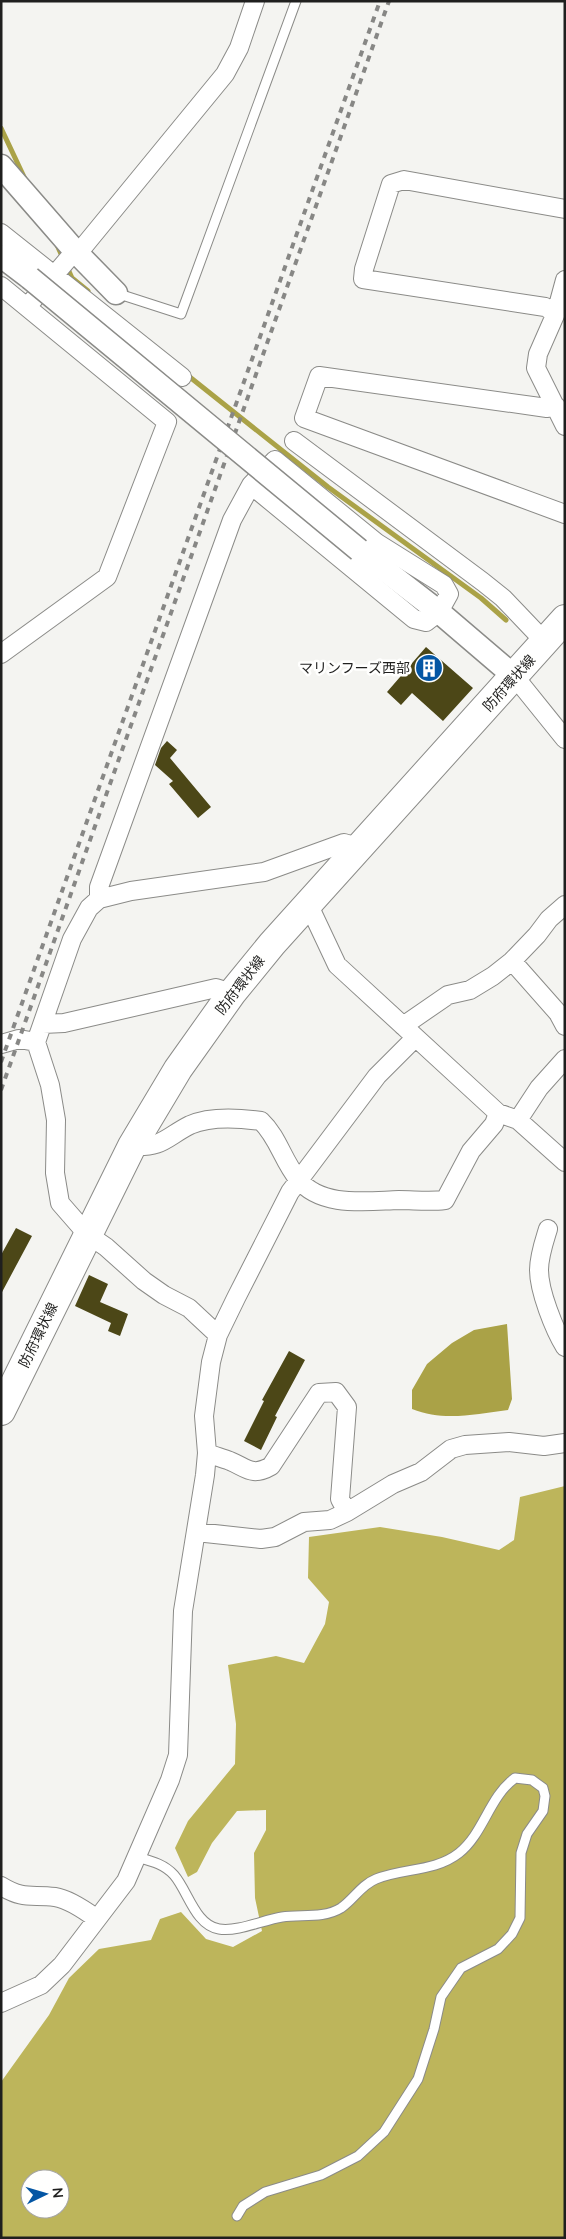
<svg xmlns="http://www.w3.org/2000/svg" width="566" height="2239" viewBox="0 0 566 2239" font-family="Mulish,'Noto Sans JP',sans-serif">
	<rect width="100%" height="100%" fill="#f4f4f1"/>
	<path fill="#bdb55b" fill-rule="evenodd" d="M565 1486V2238H1V2082L49 2015 69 1978 99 1949 151 1940 160 1919 181 1912 206 1939 233 1947 262 1931 255 1898 254 1853 266 1830V1810L237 1811 212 1843 197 1872 188 1877 175 1848 188 1821 235 1764 236 1724 228 1665 276 1656 304 1663 325 1624 329 1602 308 1578 309 1537 380 1527 442 1537 499 1550 514 1540 520 1497ZM30 2179H60V2209H30Z"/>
	<path fill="#aaa247" d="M507 1324 512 1399 508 1410C475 1414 444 1422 412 1409V1390L427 1364 452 1343 474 1330Z"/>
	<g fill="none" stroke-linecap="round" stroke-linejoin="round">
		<path stroke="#aaa247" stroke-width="5" d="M1 128 25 179
			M57 245 72 278 88 291
			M186 374 328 487 481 598 506 620"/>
	</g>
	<path fill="#4c4717" d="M426 647 473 688 443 721 412 693 401 705 387 692Z
		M167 741 177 750 170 758 211 807 198 818 169 784 173 781 155 765 161 748Z
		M16 1228 32 1236 1 1294V1255Z
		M89 1275 108 1284 100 1302 128 1314 120 1336 108 1331 111 1323 75 1306Z
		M289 1351 305 1360 275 1416 277 1417 261 1450 244 1441 264 1401 262 1400Z"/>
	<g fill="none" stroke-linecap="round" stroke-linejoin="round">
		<g stroke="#8b8b88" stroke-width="11">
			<path id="service" d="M116 293 181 314 296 1
				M137 1857C151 1861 164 1864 174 1875 188 1891 195 1925 219 1929 238 1932 263 1920 282 1917 301 1914 323 1919 341 1908 354 1899 361 1885 376 1879 402 1868 435 1872 459 1853 484 1833 489 1797 515 1778L532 1780 543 1788 545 1796 543 1811 527 1834 521 1853 520 1918 512 1934 498 1949 461 1968 441 1997 434 2029 418 2079 384 2132 358 2156 321 2175 265 2192 243 2206 237 2216"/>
		</g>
		<g stroke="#8b8b88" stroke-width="20">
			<path id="minor" d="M1 233 182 377
				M565 280 556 313 538 354 536 368 565 426
				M1 286 167 422 107 577 1 654
				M27 307 75 251 84 246 225 74 239 48 255 1
				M556 313 545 307 363 279 364 269 391 184 404 180 565 209
				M556 406 547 408 319 376 304 418 565 514
				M294 441 483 582 503 598 545 642
				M515 677 565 739
				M99 899V887L232 520 251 485 275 460 377 543 444 585 449 594 439 612 426 622 414 619 251 485
				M305 907 313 914 337 965 498 1113 518 1120 565 1162
				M512 961 558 1013 565 1026
				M43 1024 64 1023 216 988 232 993
				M403 1026 448 995 470 990 493 976 512 961 537 935 549 919 565 905
				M1 1044 19 1039 36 1042
				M518 1120 539 1088 565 1059
				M132 1146C163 1148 166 1137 190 1125 210 1116 240 1118 261 1121 278 1137 283 1161 298 1179 321 1208 366 1201 399 1200 414 1200 429 1202 445 1200L471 1151 494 1124 498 1113
				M548 1229C544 1242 539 1256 539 1270 539 1291 554 1329 565 1347
				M218 1335 189 1308 164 1295 144 1281 106 1247 87 1234 60 1203 55 1173 56 1120 50 1085 36 1042 72 939 89 908 99 899 131 891 264 872 344 843 358 847
				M207 1453C215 1456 222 1458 230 1461 247 1468 252 1477 271 1466L319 1393 336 1392 347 1407 340 1499 347 1512
				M196 1532 261 1539 275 1537 304 1522 330 1520 347 1512 393 1484 421 1472 451 1449 465 1445 509 1442 544 1446 565 1443
				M1 1886C24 1900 31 1894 55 1897 69 1899 86 1911 97 1919
				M1 2003 41 1985 62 1965 126 1881 170 1780 178 1755 183 1611 205 1475 207 1453 204 1416 211 1362 218 1335 236 1298 290 1192 377 1076 415 1038"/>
		</g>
		<g stroke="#8b8b88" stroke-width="25">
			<path id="tertiary" d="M1 166 75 251 116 293
				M1 256 30 278
				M359 550 439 612 515 677"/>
		</g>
		<g stroke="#8b8b88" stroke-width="30">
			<path id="primary" d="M1 1411 132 1146 178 1069 232 993 272 944 565 619"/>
		</g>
		<use href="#service" stroke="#fff" stroke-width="9"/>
		<use href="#minor" stroke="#fff" stroke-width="18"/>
		<use href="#tertiary" stroke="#fff" stroke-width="22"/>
		<use href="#primary" stroke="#fff" stroke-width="28"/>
		<path stroke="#878785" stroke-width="4" stroke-dasharray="6 6" stroke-linecap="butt" d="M1 1062 380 1
			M1 1090 389 1"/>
		<g stroke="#8b8b88" stroke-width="25" stroke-linecap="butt">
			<path id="tertiary-bridge" d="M30 278 359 550"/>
		</g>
		<use href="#tertiary-bridge" stroke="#fff" stroke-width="22"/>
	</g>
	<defs>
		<g id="building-disc" transform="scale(1.4375)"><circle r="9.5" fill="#0456a4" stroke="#fffffe"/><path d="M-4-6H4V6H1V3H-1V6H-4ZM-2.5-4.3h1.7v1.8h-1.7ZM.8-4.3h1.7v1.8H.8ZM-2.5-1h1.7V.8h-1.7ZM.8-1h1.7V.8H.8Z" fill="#fff"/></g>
	</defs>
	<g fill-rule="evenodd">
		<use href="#building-disc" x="429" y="668"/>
	</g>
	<g text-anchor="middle" stroke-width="5" stroke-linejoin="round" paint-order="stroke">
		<g font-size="14" fill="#1f1f1e" stroke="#fffffe" text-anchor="end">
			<text x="410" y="673">マリンフーズ西部</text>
		</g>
		<g font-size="14" fill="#1f1f1e" stroke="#fffffe">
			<text transform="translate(509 683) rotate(-48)" y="5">防府環状線</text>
			<text transform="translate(240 985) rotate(-52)" y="5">防府環状線</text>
			<text transform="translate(38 1335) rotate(-64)" y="5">防府環状線</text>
		</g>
	</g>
	<rect width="566" height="2239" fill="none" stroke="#1f1f1e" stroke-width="5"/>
	<g transform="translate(45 2194) rotate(85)"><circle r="24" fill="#fffffe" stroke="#a5a5a4"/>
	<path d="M0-4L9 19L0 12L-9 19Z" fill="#0456a4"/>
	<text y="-8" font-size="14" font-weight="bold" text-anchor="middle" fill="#1f1f1e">N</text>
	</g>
</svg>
